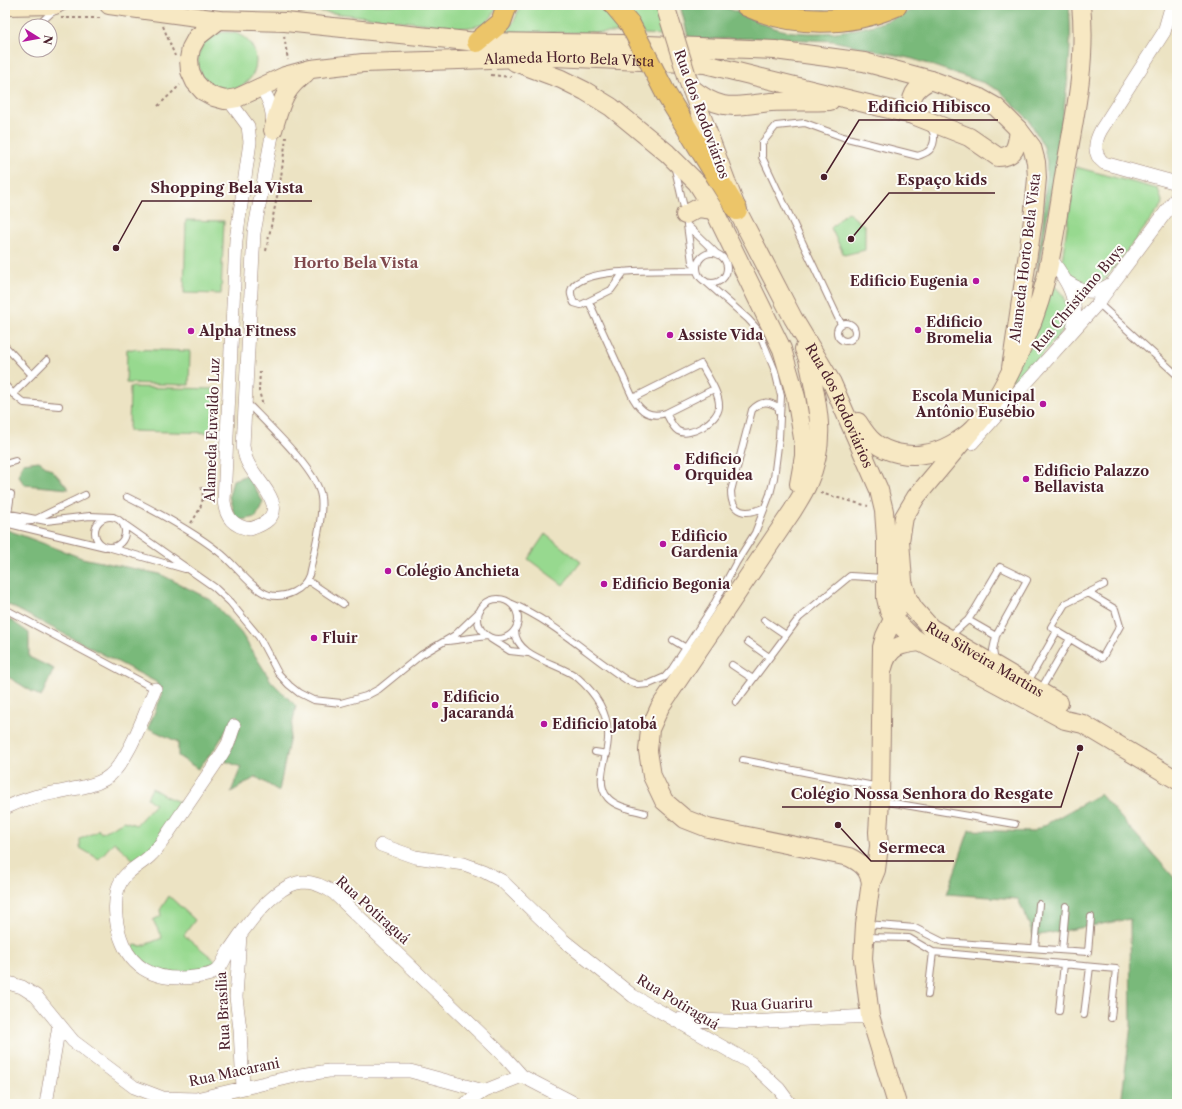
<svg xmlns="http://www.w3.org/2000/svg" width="1182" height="1109" viewBox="0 0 1182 1109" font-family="'Libre Caslon Text',serif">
	<rect width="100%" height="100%" fill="#fdfcf7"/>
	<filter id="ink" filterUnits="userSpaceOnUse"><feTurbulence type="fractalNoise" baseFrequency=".025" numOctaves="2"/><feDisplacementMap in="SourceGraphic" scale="8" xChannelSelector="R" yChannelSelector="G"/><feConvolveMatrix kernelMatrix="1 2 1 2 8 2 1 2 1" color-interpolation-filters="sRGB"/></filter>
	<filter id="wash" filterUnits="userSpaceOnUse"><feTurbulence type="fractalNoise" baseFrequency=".012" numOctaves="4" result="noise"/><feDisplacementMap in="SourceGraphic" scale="16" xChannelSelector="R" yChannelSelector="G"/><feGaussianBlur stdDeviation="0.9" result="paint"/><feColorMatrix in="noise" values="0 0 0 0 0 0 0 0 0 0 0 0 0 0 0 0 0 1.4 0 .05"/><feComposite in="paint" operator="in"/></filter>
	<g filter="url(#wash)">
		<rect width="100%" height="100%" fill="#ece3c3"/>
		<path fill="#97d98f" stroke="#707c5d" d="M264 5H498C489 25 483 26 462 28Z
			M520 5H600L610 16 622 33 507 32 516 17Z
			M624 5H654L665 35 644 34Z
			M787 5H856L825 9Z
			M198 61a29 29 0 1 1 58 0a29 29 0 1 1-58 0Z
			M1076 167 1158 189 1163 204 1102 283 1091 288 1074 284 1061 267Z
			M847 212 865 226V250L844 255 831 228Z
			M186 220 224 221 221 294 184 293Z
			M1050 281 1064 296 1067 313 1063 330 999 405Z
			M127 349 190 351 189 385 126 383Z
			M130 387 216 389 215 433 129 431Z
			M545 534 581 562 563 585 528 559Z
			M152 788 165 796 184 804 158 841 135 861 114 842 99 859 80 848V839L96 832 98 829 101 833 124 821 136 825 155 804 147 798Z
			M169 896 195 920 184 935 217 962C200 969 174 979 156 970 147 965 139 958 130 952L135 945 142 946 162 938 153 920 161 916 160 910Z"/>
		<path fill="#79b97a" stroke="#626c52" d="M680 5C690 5 710 2 719 5 740 12 760 25 782 30 825 39 884 28 921 5H1069C1073 47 1067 87 1061 129 1054 182 1044 234 1035 287L1043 220 1047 162 1044 147 1029 120 1000 91 984 83 913 59 833 41 759 38 689 40Z
			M39 461 53 471 69 489 25 485 18 476 23 463Z
			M247 475 263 502 256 517 236 521 229 496 233 480Z
			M5 529 82 558 160 574 211 600 241 633 271 681 296 706 279 791 256 777 231 792 241 767 225 761 240 726 234 717 216 747 198 769 178 756V742L148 728 162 695 156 682 5 603Z
			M5 616 29 633V657L54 669 41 697 5 675Z
			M1100 794 1177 881V1104H1121L1131 1025 1130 919 1034 936 1018 899 947 894 969 830 1032 832Z"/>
	</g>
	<g filter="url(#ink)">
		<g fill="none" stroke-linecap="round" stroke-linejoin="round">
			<g stroke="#9b8177" stroke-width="8">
				<path id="lane" d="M37 26 51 13 68 5
					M675 169 685 212
					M697 268a15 15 0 1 1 30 0a15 15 0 1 1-30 0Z
					M697 270 692 262 687 225 718 255
					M624 272 611 290 581 305 574 303C572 298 569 293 572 288 585 266 673 271 697 270
					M589 302 633 398C641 412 650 418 666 413L714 389
					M1098 303 1177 375
					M837 332a9 9 0 1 1 18 0a9 9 0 1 1-18 0Z
					M841 324 762 157V143L776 126 805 123 843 137 918 156C920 155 924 154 927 152 935 147 937 133 929 127
					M5 346 32 375
					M5 385 13 394 47 360
					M13 394 24 403 59 406
					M633 398 701 364C707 376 720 393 719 407 718 421 690 438 678 431 672 427 669 418 666 413
					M5 464 15 461
					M5 493 11 494 8 514
					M127 497C159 513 191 530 219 552 234 563 252 590 269 595 285 599 304 590 309 575 313 555 324 516 321 497 318 471 265 422 246 402
					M765 507C746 516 731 514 731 491L752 410C761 400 769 401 779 408V412
					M5 513 46 521 90 516 113 517
					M95 532a15 15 0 1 1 30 0a15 15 0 1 1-30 0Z
					M5 518 20 522 32 521 85 495
					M121 522 214 587 230 602 259 637 278 673 289 685 299 693 313 700 341 703 366 696 379 689 421 655 455 635 480 611
					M5 523 105 547
					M111 548 185 569
					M307 580 343 604
					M478 619a20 20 0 1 1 40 0a20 20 0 1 1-40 0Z
					M510 603C554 621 589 656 628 681L638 685 649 684 665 677 672 669 712 608 736 563 755 533 770 494 774 478 779 438 781 396 775 371 758 330 748 319 705 281
					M5 609 155 689
					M764 620 786 635
					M968 620 996 636
					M515 631C516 658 560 663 578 678 594 692 607 711 608 733 610 754 593 781 608 798 616 807 634 810 645 813
					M1057 631 1051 627 1065 604 1104 585
					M950 636 968 620 974 611 1000 567 1027 580 996 636 993 650 995 662
					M491 639 510 651 528 653
					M673 640 686 648
					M448 641 487 636
					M748 642 769 657
					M732 665 753 679
					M1028 682 1057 631 1102 658 1120 626 1115 609 1088 593
					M1041 689 1070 639
					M736 702 799 618 850 576 884 578
					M595 752 607 754
					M743 760 879 787
					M882 801 1015 824
					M867 924 915 928 943 942 1088 952 1091 917
					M866 937 909 938 933 952 1116 969 1111 1018
					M1035 948 1039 904
					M1062 950 1066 906
					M928 995 933 952
					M1059 1011 1064 964
					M1084 1015 1090 967"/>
			</g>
			<g stroke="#9b8177" stroke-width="14">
				<path id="street" d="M1170 11 1164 32 1101 130C1095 141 1092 154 1104 163L1177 183
					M228 99 248 126 250 142 236 240 224 501C226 518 233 526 250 529 300 514 256 483 247 461 245 457 244 451 243 446L254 233 273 130C273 113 271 101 261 88
					M1050 257C1068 283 1079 297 1073 330
					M1067 282C1085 293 1093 295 1111 284
					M972 443 1098 303 1177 197
					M234 726 228 744 220 757C205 779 190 801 175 823 167 834 160 847 150 856 138 867 123 872 118 888 113 906 116 928 123 944 136 974 164 981 194 977 201 976 210 976 216 971 224 965 225 955 231 948 245 927 276 883 303 882 315 882 325 887 334 893L505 1057 522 1076 576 1104
					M5 808C31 795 46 795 73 789 84 787 95 785 105 779 127 766 145 713 155 689
					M381 845 415 857 464 864 483 871 502 881 563 940 633 996 751 1063 779 1089 790 1104
					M240 935 236 997 240 1029 243 1088
					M5 982 22 987 36 996 73 1041 134 1087 163 1098 196 1099 300 1075 329 1071H410L484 1091
					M678 1019 748 1022 870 1016
					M46 1104 59 1025
					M465 1104 484 1091 522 1076"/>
			</g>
			<g stroke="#9b8177" stroke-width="20">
				<g id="secondary">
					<path d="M109 5 219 20 285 22 477 42 621 44 775 50 864 62 931 80 980 98 996 107 1019 130 1032 147 1036 162 1037 178 1033 220 1011 368"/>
					<path d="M5 6 55 5"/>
					<path id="s1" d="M219 20 197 37 191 48 189 59 190 71 195 82 203 91 214 97 225 100 237 98 285 76 311 69 363 63 555 57 705 64 913 115 969 137 998 157C1016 157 1017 145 1019 130"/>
					<path d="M515 62 561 79 585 91 611 107 667 153 697 183 714 210 782 349 796 397 804 444V456L799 484"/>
					<path id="s2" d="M688 80 737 210 793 318 832 383 879 490 884 511 886 539V598L889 611 893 618 910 635 920 642 1065 720 1083 724 1177 780"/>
					<path d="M690 87C722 113 734 106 771 102 790 101 810 102 830 101"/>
					<path d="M913 115C908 97 915 88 931 80"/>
					<path d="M273 130C281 104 283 89 306 73"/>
					<path d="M685 215 698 208 714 210"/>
					<path d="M804 349 808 359C817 403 828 440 808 483 804 493 798 501 793 510L660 707 650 729 648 751 652 776 664 801 685 819 708 828 849 857C861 863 868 868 871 882"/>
					<path d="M858 422C863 430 868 438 875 443 887 453 909 457 924 454 941 452 962 440 974 428 1004 396 1034 325 1045 282 1054 245 1059 207 1065 170 1075 116 1087 59 1081 5"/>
					<path id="s3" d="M904 585 908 599 914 609 931 628 1059 703"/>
					<path d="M883 668C888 646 901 644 920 642"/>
					<path d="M897 1104 870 1016 863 959 865 924 871 882 876 870 879 846 878 832 880 801 882 647 885 636 901 602 903 581 900 541 904 517 916 497 973 429"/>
				</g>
			</g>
			<g stroke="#9b8177" stroke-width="22">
				<path id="primary" d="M614 5 630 24
					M477 42 501 22 507 5
					M666 94 737 210"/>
			</g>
			<g stroke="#9b8177" stroke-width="24">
				<path id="highway" d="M747 5C793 26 849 26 896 5"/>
			</g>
			<path stroke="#9b8177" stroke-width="2" stroke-dasharray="3 3" stroke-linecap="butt" d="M61 18H102
				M163 26 175 56
				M284 36 288 60
				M491 75 511 77
				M158 106 180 85
				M266 251 281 177 286 137
				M260 371 259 391 263 406
				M820 493 868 506
				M191 523C199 511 206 501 201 486"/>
			<use href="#lane" stroke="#fff" stroke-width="6"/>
			<use href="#street" stroke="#fff" stroke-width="13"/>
			<use href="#secondary" stroke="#f7e8c3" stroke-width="18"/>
			<use href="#primary" stroke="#ecc569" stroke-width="20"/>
			<use href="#highway" stroke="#ecc569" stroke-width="22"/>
			<g stroke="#9b8177" stroke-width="20" stroke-linecap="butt">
				<path id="secondary-bridge" d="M665 5 688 80"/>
			</g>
			<g stroke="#9b8177" stroke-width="22" stroke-linecap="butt">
				<path id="primary-bridge" d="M630 24 666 94"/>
			</g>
			<use href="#secondary-bridge" stroke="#f7e8c3" stroke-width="18"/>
			<use href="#primary-bridge" stroke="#ecc569" stroke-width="20"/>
		</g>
	</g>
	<g fill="#b5179e" stroke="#fdfcf7" stroke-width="1.5">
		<circle cx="976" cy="281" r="4"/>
		<circle cx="918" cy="330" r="4"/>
		<circle cx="191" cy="331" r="4"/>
		<circle cx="670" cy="335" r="4"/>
		<circle cx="1043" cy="404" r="4"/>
		<circle cx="677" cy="467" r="4"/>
		<circle cx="1026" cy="479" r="4"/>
		<circle cx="663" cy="544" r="4"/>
		<circle cx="388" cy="571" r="4"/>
		<circle cx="604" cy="584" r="4"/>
		<circle cx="314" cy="638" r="4"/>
		<circle cx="435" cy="705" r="4"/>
		<circle cx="544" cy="724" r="4"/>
	</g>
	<g text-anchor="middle" stroke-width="4" stroke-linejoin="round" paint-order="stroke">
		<g font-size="14" fill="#4a1f2b" stroke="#fdfcf7">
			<text dy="5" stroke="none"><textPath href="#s1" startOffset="462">Alameda Horto Bela Vista</textPath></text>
			<text transform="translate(702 114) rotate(70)" y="5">Rua dos Rodoviários</text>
			<text transform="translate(1025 258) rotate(-83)" y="5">Alameda Horto Bela Vista</text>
			<text transform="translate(1078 298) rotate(-50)" y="5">Rua Christiano Buys</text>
			<text dy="5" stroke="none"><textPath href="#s2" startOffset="360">Rua dos Rodoviários</textPath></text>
			<text transform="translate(212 430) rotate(-88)" y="5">Alameda Euvaldo Luz</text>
			<text dy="5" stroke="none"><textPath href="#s3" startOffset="114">Rua Silveira Martins</textPath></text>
			<text transform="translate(373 910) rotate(42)" y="5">Rua Potiraguá</text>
			<text transform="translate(678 1002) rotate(31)" y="5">Rua Potiraguá</text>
			<text transform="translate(772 1004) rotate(-2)" y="5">Rua Guariru</text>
			<text transform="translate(223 1011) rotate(-93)" y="5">Rua Brasília</text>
			<text transform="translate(234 1072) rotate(-12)" y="5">Rua Macarani</text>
		</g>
		<g font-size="14" font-weight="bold" fill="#4a1f2b" stroke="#fdfcf7" text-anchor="start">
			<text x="968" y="286" text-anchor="end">Edificio Eugenia</text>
			<text x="926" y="327">Edificio<tspan x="926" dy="16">Bromelia</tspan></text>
			<text x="199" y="336">Alpha Fitness</text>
			<text x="678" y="340">Assiste Vida</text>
			<text x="1035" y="401" text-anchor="end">Escola Municipal<tspan x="1035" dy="16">Antônio Eusébio</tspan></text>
			<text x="685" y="464">Edificio<tspan x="685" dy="16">Orquidea</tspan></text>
			<text x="1034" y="476">Edificio Palazzo<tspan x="1034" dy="16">Bellavista</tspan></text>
			<text x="671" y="541">Edificio<tspan x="671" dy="16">Gardenia</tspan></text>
			<text x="396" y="576">Colégio Anchieta</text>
			<text x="612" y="589">Edificio Begonia</text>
			<text x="322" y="643">Fluir</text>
			<text x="443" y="702">Edificio<tspan x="443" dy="16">Jacarandá</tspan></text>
			<text x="552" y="729">Edificio Jatobá</text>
		</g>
		<g font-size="15" font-weight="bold" fill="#80494d" stroke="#fdfcf7">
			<text x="356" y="268">Horto Bela Vista</text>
		</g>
	</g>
	<path fill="none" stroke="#4a1f2b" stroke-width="1.5" d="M824 177L859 120H998M851 239L889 193H995M116 248L142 201H312M1080 748L1061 807H782M838 825L871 861H954"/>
	<g fill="#4a1f2b" stroke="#fdfcf7" stroke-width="1.5">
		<circle cx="824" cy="177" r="4"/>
		<circle cx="851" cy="239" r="4"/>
		<circle cx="116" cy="248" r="4"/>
		<circle cx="1080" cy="748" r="4"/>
		<circle cx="838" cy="825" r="4"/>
	</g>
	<g font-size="15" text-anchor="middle" font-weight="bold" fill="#4a1f2b" stroke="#fdfcf7" stroke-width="4" stroke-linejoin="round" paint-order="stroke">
		<text x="929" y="112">Edificio Hibisco</text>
		<text x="942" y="185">Espaço kids</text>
		<text x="227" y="193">Shopping Bela Vista</text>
		<text x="922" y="799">Colégio Nossa Senhora do Resgate</text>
		<text x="912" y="853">Sermeca</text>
	</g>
	<rect width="1182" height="1109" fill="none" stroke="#fdfcf7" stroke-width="20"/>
	<g transform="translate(38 38) rotate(101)"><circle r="19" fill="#fdfcf7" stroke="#b5a4a5"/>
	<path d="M0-3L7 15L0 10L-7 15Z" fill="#b5179e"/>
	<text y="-6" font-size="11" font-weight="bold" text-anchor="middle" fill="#4a1f2b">N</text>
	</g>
</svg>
